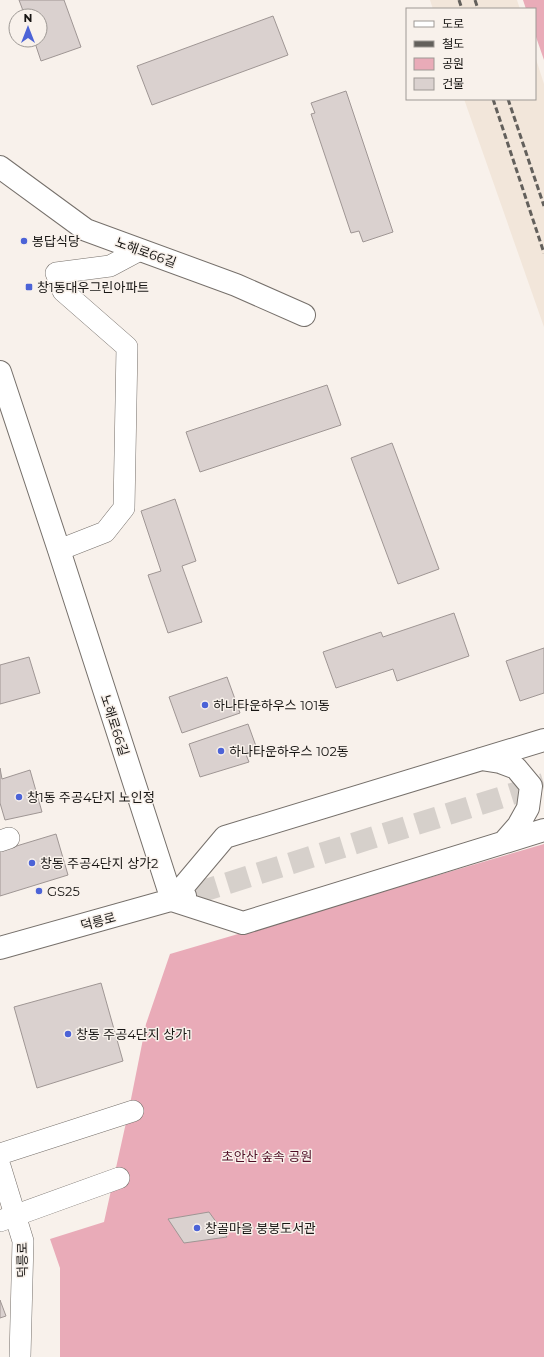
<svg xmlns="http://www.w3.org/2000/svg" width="544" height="1357" viewBox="0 0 544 1357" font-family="Montserrat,'Noto Sans KR',sans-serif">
	<rect width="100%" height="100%" fill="#f8f1eb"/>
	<path fill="#f2e6da" d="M430 0H517L520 9H433Z
		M535 56 544 84V327L464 99H535Z"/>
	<path fill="#e9abb8" d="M523 0H544V60L535 34V9H526Z
		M544 844V1357H60V1268L50 1239 104 1222 129 1109 146 1024 170 954Z"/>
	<path fill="#dad1cf" stroke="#9f9694" d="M19 0H64L81 47 41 61 34 40H40V16H25Z
		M273 16 288 55 152 105 137 66Z
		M346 91 393 232 363 242 359 231 351 233 311 114 315 113 311 103Z
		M327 385 341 425 200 472 186 432Z
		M392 443 439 569 398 584 351 458Z
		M175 499 196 561 182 566 202 622 168 633 148 575 161 571 141 511Z
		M454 613 469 656 397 681 393 669 336 688 323 652 381 632 383 637Z
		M544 648V693L520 701 506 661Z
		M29 657 40 693 0 704V665Z
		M227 677 240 713 182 733 169 697Z
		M248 724 257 749 245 752 249 762 200 777 189 744Z
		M0 768 2 779 30 770 42 812 5 820 0 803Z
		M56 834 68 875 0 896V851Z
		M101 983 123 1061 37 1088 14 1007Z
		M209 1212 227 1237 184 1243 168 1219Z
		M0 1300 6 1316 0 1318Z"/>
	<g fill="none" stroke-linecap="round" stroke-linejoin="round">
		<path stroke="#d6d0cb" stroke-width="22" stroke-dasharray="22 11" stroke-linecap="butt" d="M196 893 544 784"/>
		<g stroke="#76706b" stroke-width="22">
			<path id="street" d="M59 550 105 532 124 508 127 347 63 291 56 273 110 266 140 250
				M0 841 9 838
				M0 1154 133 1111
				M0 1166 23 1241 20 1357
				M0 1221 119 1178"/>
		</g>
		<g stroke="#76706b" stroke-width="24">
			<path id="secondary" d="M0 167 86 230 236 285 304 315
				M0 372 59 550 172 900
				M481 759 500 762 516 768 531 786 528 808 518 826 504 842
				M172 900 225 837 544 740
				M172 900 243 923 544 830
				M0 948 185 896"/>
		</g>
		<use href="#street" stroke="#fff" stroke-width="21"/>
		<use href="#secondary" stroke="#fff" stroke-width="22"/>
		<path stroke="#63605c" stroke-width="3" stroke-dasharray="6 3" stroke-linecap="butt" d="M459 0 462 9
			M475 0 478 9
			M493 99 544 253
			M508 99 544 206"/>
	</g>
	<g fill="#4c63d7" stroke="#f8f1eb" stroke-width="1.5">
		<circle cx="24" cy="241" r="4"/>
		<rect x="25" y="283" width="8" height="8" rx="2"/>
		<circle cx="205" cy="705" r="4"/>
		<circle cx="221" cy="751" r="4"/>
		<circle cx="19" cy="797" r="4"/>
		<circle cx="32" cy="863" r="4"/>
		<circle cx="39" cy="891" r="4"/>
		<circle cx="68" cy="1034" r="4"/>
		<circle cx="197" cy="1228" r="4"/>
	</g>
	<g text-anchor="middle" stroke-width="3" stroke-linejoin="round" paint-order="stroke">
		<g font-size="13" fill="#171513" stroke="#f8f1eb" text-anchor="start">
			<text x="32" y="246">봉답식당</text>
			<text x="37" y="292">창1동대우그린아파트</text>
			<text x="213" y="710">하나타운하우스 101동</text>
			<text x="229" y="756">하나타운하우스 102동</text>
			<text x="27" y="802">창1동 주공4단지 노인정</text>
			<text x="40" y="868">창동 주공4단지 상가2</text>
			<text x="47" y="896">GS25</text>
			<text x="76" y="1039">창동 주공4단지 상가1</text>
			<text x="205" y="1233">창골마을 붕붕도서관</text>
		</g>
		<g font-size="13" fill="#171513" stroke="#f8f1eb">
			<text transform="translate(146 252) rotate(20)" y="5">노해로66길</text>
			<text transform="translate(115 725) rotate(72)" y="5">노해로66길</text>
			<text transform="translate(98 921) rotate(-15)" y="5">덕릉로</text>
			<text transform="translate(22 1260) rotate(-91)" y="5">덕릉로</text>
		</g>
		<g font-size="13" fill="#4f0e25" stroke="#f8f1eb">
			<text x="267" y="1161">초안산 숲속 공원</text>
		</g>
	</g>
	<rect x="406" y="8" width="130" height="92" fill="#f8f1eb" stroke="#9e9995"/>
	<rect x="414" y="21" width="20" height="6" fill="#ffffff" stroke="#9e9995"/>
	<text x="442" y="28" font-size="12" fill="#171513">도로</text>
	<rect x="414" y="41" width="20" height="6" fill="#63605c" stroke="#9e9995"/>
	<text x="442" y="48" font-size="12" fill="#171513">철도</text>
	<rect x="414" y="58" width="20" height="12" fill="#e9abb8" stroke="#9e9995"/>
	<text x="442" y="68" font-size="12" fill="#171513">공원</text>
	<rect x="414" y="78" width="20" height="12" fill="#dad1cf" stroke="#9e9995"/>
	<text x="442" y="88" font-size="12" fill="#171513">건물</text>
	<g transform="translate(28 28)"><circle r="19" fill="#f8f1eb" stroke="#9e9995"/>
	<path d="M0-3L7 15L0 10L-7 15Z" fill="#4c63d7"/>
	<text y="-6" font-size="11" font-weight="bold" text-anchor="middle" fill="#171513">N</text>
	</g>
</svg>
